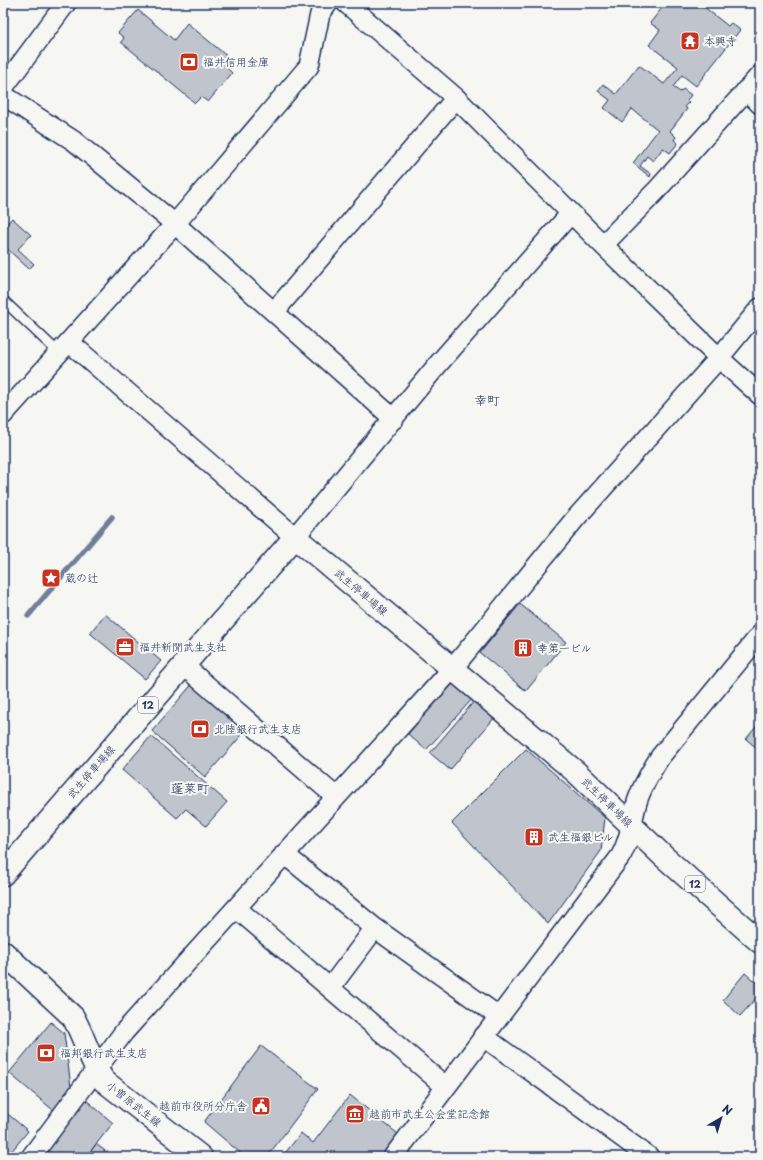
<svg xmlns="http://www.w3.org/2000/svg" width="763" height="1160" viewBox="0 0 763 1160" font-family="'Playpen Sans','Klee One',sans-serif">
	<rect width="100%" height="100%" fill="#f6f6f2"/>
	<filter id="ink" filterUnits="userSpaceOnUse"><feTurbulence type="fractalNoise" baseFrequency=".025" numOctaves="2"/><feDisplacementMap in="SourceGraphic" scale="8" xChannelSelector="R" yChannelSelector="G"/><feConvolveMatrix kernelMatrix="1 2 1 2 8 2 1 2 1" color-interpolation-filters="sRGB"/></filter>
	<g filter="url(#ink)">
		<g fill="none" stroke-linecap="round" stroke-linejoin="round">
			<path stroke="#717e99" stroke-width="5.5" d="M28 616 112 517"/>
		</g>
		<path fill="#c0c4cd" stroke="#1b2f5e" d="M666 3H699L728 26 731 23 740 30 696 86 682 75 673 87 680 92 683 89 691 95 687 100 689 102 685 106 687 109 670 131 676 137 674 140 678 143 670 153 663 148 653 161 647 156 640 166 651 174 650 177 633 163 658 130 632 109 622 122 604 108 610 100 598 91 603 84 616 94 639 65 664 84 678 67 649 45 660 30 650 23Z
			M138 10 174 40 187 23 233 61 227 68 232 73 208 102 201 97 195 103 121 42 124 38 118 33Z
			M12 218 31 235 18 249 34 264 29 269 3 245V228Z
			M520 604 566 642 526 691 480 653Z
			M105 614 161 661 145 679 90 633Z
			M454 680 474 697 426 750 408 734Z
			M194 682 248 728 205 777 152 731Z
			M476 699 496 716 450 770 430 753Z
			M760 722V751L746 739Z
			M151 736 227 802 206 826 186 809 177 818 122 770Z
			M526 749 605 818 601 851 548 924 452 823Z
			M745 973 760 986V994L740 1016 723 1000Z
			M51 1022 64 1033 71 1087 53 1110 9 1073Z
			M261 1046 318 1089 267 1157H245L204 1122Z
			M350 1095 398 1134 380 1157H282L301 1133 313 1143Z
			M85 1099 113 1123 86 1157H47L41 1152Z
			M3 1110 28 1131 7 1157H3Z
			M96 1144 113 1157H86Z"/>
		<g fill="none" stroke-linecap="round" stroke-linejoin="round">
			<g stroke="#1b2f5e" stroke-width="12">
				<path id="service" d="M3 300 59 353"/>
			</g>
			<g stroke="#1b2f5e" stroke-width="22">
				<path id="minor" d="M346 3 456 98 603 245 719 358 760 395
					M3 88 66 3
					M746 90 760 104
					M3 95 74 141 175 224 394 419
					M603 245 656 191 760 75
					M274 312 456 98
					M69 342 295 537 440 362 571 213
					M3 415 175 224 309 66 320 14 328 3
					M183 665 336 797
					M284 854 375 928 498 1016
					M236 908 446 1087
					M330 988 375 928
					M483 1036 649 1157
					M31 1157 124 1032 453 668 575 519 719 358 760 308
					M393 1157 620 857C630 841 632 820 637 802 642 786 651 771 660 757L760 635"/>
			</g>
			<g stroke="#1b2f5e" stroke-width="25">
				<path id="secondary" d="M3 952 73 1017C85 1038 90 1062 104 1081L201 1157"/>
			</g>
			<g stroke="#1b2f5e" stroke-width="25">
				<path id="primary" d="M3 874 295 537 577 773 662 855 760 942"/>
			</g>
			<use href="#service" stroke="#f6f6f2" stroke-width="9"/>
			<use href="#minor" stroke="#f6f6f2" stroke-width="19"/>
			<use href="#secondary" stroke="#f6f6f2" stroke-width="22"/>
			<use href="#primary" stroke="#f6f6f2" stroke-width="22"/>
		</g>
	</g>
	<defs>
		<g id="temple-square" transform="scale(1)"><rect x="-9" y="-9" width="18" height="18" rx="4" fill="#c8321e" stroke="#f6f6f2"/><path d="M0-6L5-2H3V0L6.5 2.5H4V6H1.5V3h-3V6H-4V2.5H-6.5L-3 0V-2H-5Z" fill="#fff"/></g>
		<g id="bank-square" transform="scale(1)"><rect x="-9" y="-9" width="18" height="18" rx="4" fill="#c8321e" stroke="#f6f6f2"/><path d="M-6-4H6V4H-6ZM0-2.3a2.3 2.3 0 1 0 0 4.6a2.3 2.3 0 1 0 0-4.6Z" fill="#fff"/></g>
		<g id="sight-square" transform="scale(1)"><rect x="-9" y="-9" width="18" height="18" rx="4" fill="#c8321e" stroke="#f6f6f2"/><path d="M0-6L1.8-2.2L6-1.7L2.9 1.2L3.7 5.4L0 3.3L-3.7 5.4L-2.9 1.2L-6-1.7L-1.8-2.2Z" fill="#fff"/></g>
		<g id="office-square" transform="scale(1)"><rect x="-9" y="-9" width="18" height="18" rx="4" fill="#c8321e" stroke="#f6f6f2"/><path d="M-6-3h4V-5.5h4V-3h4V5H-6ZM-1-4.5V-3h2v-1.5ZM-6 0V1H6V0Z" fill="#fff"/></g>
		<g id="building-square" transform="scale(1)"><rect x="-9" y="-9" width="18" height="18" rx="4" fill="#c8321e" stroke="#f6f6f2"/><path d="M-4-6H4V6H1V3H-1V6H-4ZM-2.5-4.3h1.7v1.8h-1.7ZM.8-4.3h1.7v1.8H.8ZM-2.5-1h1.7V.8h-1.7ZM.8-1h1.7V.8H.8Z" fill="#fff"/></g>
		<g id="civic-square" transform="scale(1)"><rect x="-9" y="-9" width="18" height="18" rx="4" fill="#c8321e" stroke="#f6f6f2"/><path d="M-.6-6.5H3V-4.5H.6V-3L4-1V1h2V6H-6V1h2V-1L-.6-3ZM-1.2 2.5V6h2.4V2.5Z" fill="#fff"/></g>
		<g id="museum-square" transform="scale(1)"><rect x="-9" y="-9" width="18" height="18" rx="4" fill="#c8321e" stroke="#f6f6f2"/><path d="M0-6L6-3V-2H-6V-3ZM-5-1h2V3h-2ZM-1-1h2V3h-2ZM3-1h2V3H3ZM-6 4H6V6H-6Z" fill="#fff"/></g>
	</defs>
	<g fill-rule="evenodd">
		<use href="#temple-square" x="690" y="41"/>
		<use href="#bank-square" x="189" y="62"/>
		<use href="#sight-square" x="51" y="578"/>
		<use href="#office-square" x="125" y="647"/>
		<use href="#building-square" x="523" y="648"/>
		<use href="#bank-square" x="200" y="729"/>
		<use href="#building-square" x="534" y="837"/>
		<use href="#bank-square" x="46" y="1053"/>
		<use href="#civic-square" x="261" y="1106"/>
		<use href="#museum-square" x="355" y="1114"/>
	</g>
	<g text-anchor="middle" stroke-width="4" stroke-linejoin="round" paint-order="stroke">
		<g fill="#f6f6f2" stroke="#5d6b8a" stroke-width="1">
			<rect x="138" y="697" width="20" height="16" rx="3"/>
			<rect x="685" y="876" width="20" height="16" rx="3"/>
		</g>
		<g font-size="10" font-weight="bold" fill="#1b2f5e">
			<text x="148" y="709">12</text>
			<text x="695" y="888">12</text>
		</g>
		<g font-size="11" fill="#1b2f5e" stroke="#f6f6f2" text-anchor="start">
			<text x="704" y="45">本興寺</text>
			<text x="203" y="66">福井信用金庫</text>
			<text x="65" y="582">蔵の辻</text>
			<text x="139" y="651">福井新聞武生支社</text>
			<text x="537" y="652">幸第一ビル</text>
			<text x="214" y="733">北陸銀行武生支店</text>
			<text x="548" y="841">武生福銀ビル</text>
			<text x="60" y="1057">福邦銀行武生支店</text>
			<text x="247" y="1110" text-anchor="end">越前市役所分庁舎</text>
			<text x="369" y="1118">越前市武生公会堂記念館</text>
		</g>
		<g font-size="11" fill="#1b2f5e" stroke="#f6f6f2">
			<text transform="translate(361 592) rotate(40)" y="4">武生停車場線</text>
			<text transform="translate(91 772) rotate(-49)" y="4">武生停車場線</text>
			<text transform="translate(607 802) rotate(44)" y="4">武生停車場線</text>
			<text transform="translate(134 1104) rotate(38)" y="4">小曽原武生線</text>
		</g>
		<g font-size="13" fill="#1b2f5e" stroke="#f6f6f2">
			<text x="487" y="405">幸町</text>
			<text x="190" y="793">蓬莱町</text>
		</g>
	</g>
	<rect width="763" height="1160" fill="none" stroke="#f6f6f2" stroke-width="16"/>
	<rect x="8" y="8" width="747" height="1144" fill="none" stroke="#1b2f5e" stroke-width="1.5" filter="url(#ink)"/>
	<g transform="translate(721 1118) rotate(38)" stroke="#f6f6f2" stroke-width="3" paint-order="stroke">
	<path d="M0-3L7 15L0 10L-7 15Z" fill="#1b2f5e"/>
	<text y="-6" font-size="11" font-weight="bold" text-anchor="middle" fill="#1b2f5e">N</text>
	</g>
</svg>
